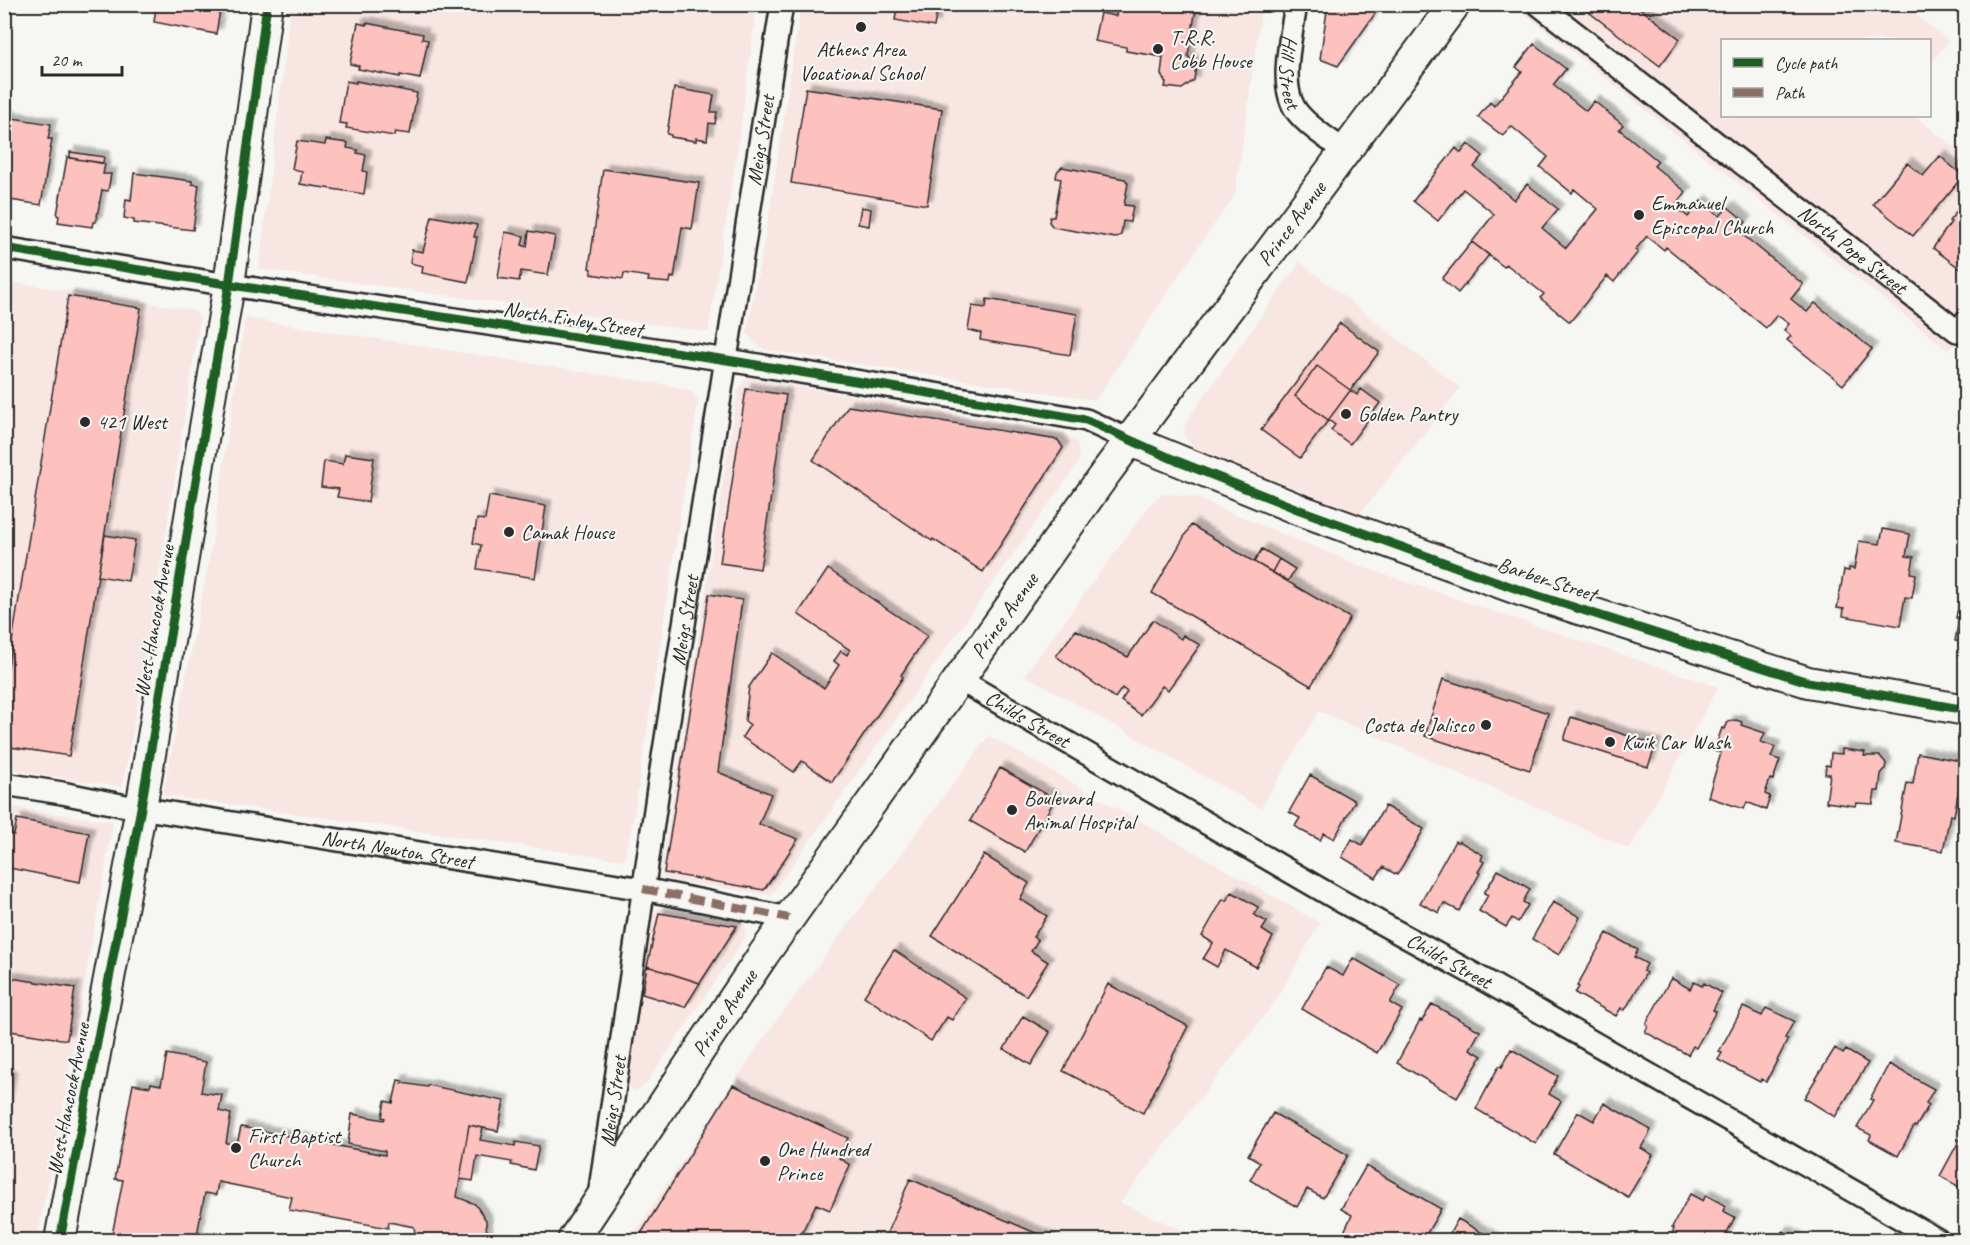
<svg xmlns="http://www.w3.org/2000/svg" width="1970" height="1245" viewBox="0 0 1970 1245" font-family="Caveat,sans-serif">
	<defs>
		<filter id="shadow"><feDropShadow dx="5.5" dy="-5.5" stdDeviation="1.5" flood-color="#0004"/></filter>
	</defs>
	<rect width="100%" height="100%" fill="#f6f6f2"/>
	<filter id="ink" filterUnits="userSpaceOnUse"><feTurbulence type="fractalNoise" baseFrequency=".0167" numOctaves="2"/><feDisplacementMap in="SourceGraphic" scale="12" xChannelSelector="R" yChannelSelector="G"/><feConvolveMatrix kernelMatrix="1 2 1 2 8 2 1 2 1" color-interpolation-filters="sRGB"/></filter>
	<g filter="url(#ink)">
		<path fill="#f8e6e2" d="M291 5H757L737 153 708 332 259 269Z
			M801 5H1262L1235 195 1180 273 1096 400 767 350 756 345 747 333 770 209Z
			M1514 5H1903L1949 41 1930 64V40H1722V116H1914L1965 156V334L1948 350Z
			M1300 262 1460 388 1360 514 1194 448 1184 435 1185 426 1193 412Z
			M4 281 194 310 200 318 142 681 122 787 5 769Z
			M245 318 672 386 689 390 698 400 633 819 624 860 163 795 211 550Z
			M751 378 1065 433 1077 443 1079 453 1078 463 771 895 670 880 662 877 661 871 738 389 746 379Z
			M1162 494 1191 496 1365 568 1718 687 1630 849 1319 711 1261 808 1025 675 1149 506Z
			M989 736 1320 923 1276 1000 1120 1203 1204 1240H630L763 1039Z
			M4 806 113 822 63 1105 37 1240H5Z
			M662 908 740 921 744 924 746 932 745 937 644 1087 635 1091 630 1088 627 1081 653 915 658 909Z"/>
		<path fill="#fdc1be" stroke="#2b2b2b" stroke-width="1.5" filter="url(#shadow)" d="M160 4H221L216 34 154 22 156 6 160 7Z
			M898 4H938L934 27 895 20Z
			M1118 4H1205L1195 14 1188 56 1196 66 1194 80 1182 89 1165 87 1166 83 1161 75 1163 57 1126 51V47L1094 41 1100 13 1116 16Z
			M1328 4H1382L1338 66 1320 59Z
			M1578 4H1634L1680 39 1660 66Z
			M358 23 366 25V23L423 34 422 39 428 40 420 79 400 75V77L358 69 359 66 350 64Z
			M1534 44 1566 69 1553 85 1586 111 1594 101 1623 125 1619 129 1658 161 1654 166 1686 192 1675 206 1688 217 1701 201 1720 216 1728 207 1746 222 1738 231 1803 284 1791 299 1807 312 1815 303 1872 349 1843 385 1787 340 1791 336 1784 330 1789 324 1777 315 1766 328 1666 247 1664 250 1647 236 1635 250 1638 252 1614 282 1607 276 1570 322 1540 298 1544 294 1506 264 1504 267 1472 242 1494 214 1463 189 1438 221 1413 201 1456 148 1461 153 1468 144 1483 156 1474 167 1514 200 1527 184 1558 209 1542 228 1566 248 1598 209 1574 189 1572 193 1540 167 1548 157 1511 126 1503 136 1478 117 1490 102 1494 106 1522 72 1516 67Z
			M346 81 356 83V81L417 93 410 134 395 132 394 136 346 128 347 124 339 123Z
			M674 88 714 95 711 112H717L715 124 709 123 707 140 696 138V141L671 137V135L667 134Z
			M806 88 942 109 927 205 791 183Z
			M6 117 51 124 48 139H52L41 205 4 199Z
			M326 140 348 143 347 148 358 150 357 153 366 155 363 171 367 172 364 194 300 184 302 171 292 169 297 141 325 145Z
			M70 152 104 157 103 163 70 158Z
			M1940 156 1963 176 1913 236 1873 204 1907 163 1923 176Z
			M67 157 105 164 103 174H111L108 191 102 190 96 222H93L92 227 58 222 59 216 57 215Z
			M1062 167 1125 179 1128 183 1124 205 1133 206 1130 222 1123 221 1121 235 1115 238 1053 227 1049 222 1050 217H1054L1061 179 1056 178 1057 172Z
			M603 169 699 183 692 229 682 227 674 278 671 277 670 283 648 281 649 277 624 273 623 279 591 274V269L589 268Z
			M134 173 192 181V184L199 185 193 230 134 223V220L124 218 126 199 131 200Z
			M1966 204V273L1933 248 1951 222 1949 221 1962 205 1963 207Z
			M861 207 871 209 869 226 858 224Z
			M432 216 477 225 474 237H477L468 282 422 273 423 266 410 263 412 250 423 252Z
			M529 231 555 236 548 275 521 271 519 281 498 278 505 232 524 236 522 245 527 247Z
			M1472 242 1489 255 1458 293 1442 279Z
			M68 296 141 308 69 756 4 746V691Z
			M987 299 1077 314 1070 355 980 340 981 333 968 330 972 306 986 308Z
			M1340 323 1379 352 1300 458 1261 430Z
			M1317 366 1357 395 1361 389 1380 403 1350 444 1331 430 1335 425 1295 396Z
			M746 389 786 395 760 569 720 563Z
			M848 406 1058 440 1063 448 983 572 933 539 932 541 813 460Z
			M345 454 374 458 368 502 337 497 339 489 321 487 324 461 343 464Z
			M489 496 546 506 535 578 477 569 481 545 473 543 477 519 485 520Z
			M1191 525 1350 618 1311 686 1152 593Z
			M1883 529 1910 534 1906 556 1914 557 1911 573 1916 574 1912 598 1905 597 1900 626 1843 616 1844 609 1837 608 1844 570 1849 571V568L1854 569 1859 541 1880 544Z
			M105 535 135 540 128 581 98 576Z
			M1262 549 1279 559 1272 572 1254 562Z
			M1279 559 1295 569 1288 581 1272 572Z
			M828 569 927 636 901 675 903 677 832 782 802 761 794 772 742 737 750 725 745 721 749 687 772 653 824 688 839 665 834 661 841 651 847 655 850 650 798 614Z
			M1965 591H1966V647L1959 646 1960 642 1955 641 1959 619 1956 618 1961 594 1964 595Z
			M709 594 742 600 718 772 771 794 759 824 798 839 764 890 664 873Z
			M1153 620 1181 639 1183 635 1200 645 1168 690 1162 686 1141 715 1121 701 1127 692 1122 688 1115 698 1056 656 1076 630 1128 657Z
			M1443 679 1548 713 1530 770 1425 736Z
			M1571 717 1656 745 1648 767 1564 740Z
			M1736 720 1742 722 1741 725 1765 733 1761 742 1775 747 1771 757 1780 760 1773 780 1770 779 1765 794 1770 796 1766 810 1747 802 1744 809 1708 797 1721 753 1714 751 1722 728 1725 729 1728 722Z
			M1842 749 1865 752 1864 756H1880L1886 763 1885 769 1881 774 1879 791H1875L1873 804 1856 803 1855 806 1826 802 1830 774H1825L1826 765 1830 766 1831 753 1842 754Z
			M1918 753 1960 761 1959 770 1962 771 1954 816 1950 815 1943 851 1896 843 1907 783 1913 784Z
			M1000 768 1055 799 1025 852 970 821Z
			M1310 775 1355 801 1334 839 1324 833 1320 840 1304 832 1295 826 1300 818 1289 812Z
			M1385 806 1424 829 1397 875 1383 867 1376 878 1342 857 1352 839 1362 845Z
			M17 819 89 833 80 882 4 867 5 834 14 835Z
			M1455 841 1458 843 1459 841 1483 855 1481 860 1484 862 1478 872 1480 873 1459 911 1444 903 1439 913 1420 903Z
			M984 855 1029 883 1020 899 1047 916 1033 937 1038 940 1031 951 1048 962 1026 996 932 936Z
			M1498 870 1530 889 1523 902 1528 905 1518 922 1512 918 1506 927 1479 911 1488 895 1484 893Z
			M1232 892 1258 907 1254 915 1267 922 1262 930 1273 937 1256 967 1226 950 1217 967 1203 959 1213 943 1202 936 1223 899 1226 901Z
			M1553 902 1580 917 1559 955 1532 939Z
			M659 913 737 926 700 983 647 966Z
			M1607 933 1638 950 1634 957 1647 964 1643 971 1646 973 1625 1010 1621 1008 1616 1016 1575 993 1579 987 1577 986Z
			M894 950 966 998 952 1020 947 1017 931 1041 864 996Z
			M1353 958 1400 985 1390 1003 1402 1010 1377 1053 1302 1009 1326 967 1343 976Z
			M647 966 700 983 685 1007 642 994Z
			M4 977 75 988 67 1040 4 1030Z
			M1671 978 1690 989 1694 982 1702 986 1704 983 1722 993 1713 1010 1716 1011 1696 1048 1693 1046 1688 1055 1645 1032 1648 1026 1646 1024Z
			M1108 984 1188 1026 1143 1113 1063 1071Z
			M1432 1004 1480 1031 1470 1049 1482 1056 1457 1098 1397 1063 1420 1020 1422 1021Z
			M1743 1007 1762 1016 1766 1008 1794 1021 1785 1038 1788 1039 1766 1082 1762 1079 1760 1082 1718 1060 1722 1053 1719 1052 1721 1048Z
			M1023 1016 1050 1032 1031 1065 1004 1049Z
			M1835 1048 1843 1054 1846 1050 1868 1063 1835 1117 1804 1098Z
			M1511 1049 1558 1076 1549 1094 1561 1101 1536 1144 1476 1109 1499 1066 1502 1067Z
			M167 1054 206 1062 201 1092 222 1095 219 1111 231 1114 226 1143 237 1145 241 1127 385 1155V1151L348 1144 352 1114 384 1120 385 1118 382 1117 385 1101 393 1103 398 1080 403 1081 402 1083 427 1087 428 1085 504 1101 498 1131 469 1125 457 1197 475 1204 486 1220 487 1240H416L414 1227 389 1222 388 1228 289 1210 292 1197 218 1182 216 1195 205 1193 196 1240H111L123 1180 115 1179 133 1084 150 1087 151 1083 161 1085Z
			M1889 1064 1934 1089 1926 1103 1929 1105 1916 1127 1914 1126 1898 1156 1869 1140 1871 1135 1857 1128 1873 1100 1870 1099Z
			M4 1075 11 1077 4 1116Z
			M733 1085 848 1138 839 1158 850 1165 830 1210 816 1204 798 1240H637Z
			M1604 1103 1651 1130 1641 1148 1653 1155 1628 1197 1554 1154 1578 1112 1594 1121Z
			M1273 1113 1348 1155 1323 1198 1307 1189 1297 1207 1250 1180 1260 1162 1248 1155Z
			M469 1125 483 1128 480 1140 515 1146 516 1142 539 1146 534 1170 511 1165 512 1162 477 1156 473 1181 460 1179Z
			M1966 1128V1191L1940 1176Z
			M1366 1166 1441 1209 1423 1240H1356L1343 1234 1352 1215 1341 1209Z
			M910 1179 1052 1240H884Z
			M1690 1194 1703 1201 1706 1195 1726 1206 1723 1211 1735 1217 1723 1240H1666L1668 1237 1670 1238 1674 1229 1672 1227Z
			M1458 1219 1495 1240H1446Z
			M1783 1231 1800 1240H1778Z"/>
		<g fill="none" stroke-linecap="round" stroke-linejoin="round">
			<g stroke="#2b2b2b" stroke-width="26">
				<g id="street">
					<path id="s1" d="M1296 4C1292 35 1277 88 1298 113 1310 128 1329 139 1344 151"/>
					<path id="s2" d="M1538 4 1957 331 1966 322"/>
					<path d="M4 248 210 282 727 360 990 403 1086 420 1131 441"/>
					<path id="s3" d="M960 680 1339 900 1486 981 1938 1240"/>
					<path id="s4" d="M4 784 62 793 121 805 643 889 789 918"/>
					<path id="s5" d="M599 1196 658 789 782 4"/>
				</g>
			</g>
			<g stroke="#2b2b2b" stroke-width="34">
				<g id="secondary">
					<path d="M1131 441 1300 510 1520 590 1808 682 1966 710"/>
					<path d="M60 1240 141 808 229 285 267 4"/>
					<path id="s6" d="M573 1240 763 955 1107 471 1455 4"/>
				</g>
			</g>
			<use href="#street" stroke="#f6f6f2" stroke-width="21"/>
			<use href="#secondary" stroke="#f6f6f2" stroke-width="30"/>
			<path stroke="#8d6e63" stroke-width="8" stroke-dasharray="15 8" stroke-linecap="butt" d="M643 889 789 918"/>
			<g stroke="#f6f6f2" stroke-width="13">
				<path id="cycleway" d="M4 248 251 288 727 360 990 403 1086 420 1177 461 1300 510 1520 590 1808 682 1966 710
					M60 1240 141 808 229 285 267 4"/>
			</g>
			<use href="#cycleway" stroke="#1b5e20" stroke-width="9"/>
		</g>
	</g>
	<g fill="#2b2b2b" stroke="#f6f6f2" stroke-width="2">
		<circle cx="861" cy="27" r="6"/>
		<circle cx="1158" cy="49" r="6"/>
		<circle cx="1639" cy="215" r="6"/>
		<circle cx="1346" cy="414" r="6"/>
		<circle cx="85" cy="422" r="6"/>
		<circle cx="509" cy="532" r="6"/>
		<circle cx="1486" cy="725" r="6"/>
		<circle cx="1610" cy="742" r="6"/>
		<circle cx="1012" cy="810" r="6"/>
		<circle cx="236" cy="1148" r="6"/>
		<circle cx="765" cy="1161" r="6"/>
	</g>
	<g text-anchor="middle" stroke-width="4.5" stroke-linejoin="round" paint-order="stroke">
		<g font-size="21" fill="#2b2b2b" stroke="#f6f6f2" text-anchor="start">
			<text x="1170" y="44">T.R.R.<tspan x="1170" dy="24">Cobb House</tspan></text>
			<text x="861" y="56" text-anchor="middle">Athens Area<tspan x="861" dy="24">Vocational School</tspan></text>
			<text x="1651" y="210">Emmanuel<tspan x="1651" dy="24">Episcopal Church</tspan></text>
			<text x="1358" y="421">Golden Pantry</text>
			<text x="97" y="429">421 West</text>
			<text x="521" y="539">Camak House</text>
			<text x="1474" y="732" text-anchor="end">Costa de Jalisco</text>
			<text x="1622" y="749">Kwik Car Wash</text>
			<text x="1024" y="805">Boulevard<tspan x="1024" dy="24">Animal Hospital</tspan></text>
			<text x="248" y="1143">First Baptist<tspan x="248" dy="24">Church</tspan></text>
			<text x="777" y="1156">One Hundred<tspan x="777" dy="24">Prince</tspan></text>
		</g>
		<g font-size="21" fill="#2b2b2b" stroke="#f6f6f2">
			<text dy="7" stroke="none"><textPath href="#s1" startOffset="69">Hill Street</textPath></text>
			<text dy="7" stroke="none"><textPath href="#s5" startOffset="1068">Meigs Street</textPath></text>
			<text dy="7" stroke="none"><textPath href="#s6" startOffset="1245">Prince Avenue</textPath></text>
			<text dy="7" stroke="none"><textPath href="#s2" startOffset="399">North Pope Street</textPath></text>
			<text transform="translate(573 319) rotate(9)" y="7">North Finley Street</text>
			<text transform="translate(1547 579) rotate(18)" y="7">Barber Street</text>
			<text dy="7" stroke="none"><textPath href="#s6" startOffset="759">Prince Avenue</textPath></text>
			<text transform="translate(154 621) rotate(-80)" y="7">West Hancock Avenue</text>
			<text dy="7" stroke="none"><textPath href="#s5" startOffset="582">Meigs Street</textPath></text>
			<text dy="7" stroke="none"><textPath href="#s3" startOffset="78">Childs Street</textPath></text>
			<text dy="7" stroke="none"><textPath href="#s4" startOffset="399">North Newton Street</textPath></text>
			<text dy="7" stroke="none"><textPath href="#s3" startOffset="564">Childs Street</textPath></text>
			<text dy="7" stroke="none"><textPath href="#s6" startOffset="273">Prince Avenue</textPath></text>
			<text transform="translate(68 1099) rotate(-79)" y="7">West Hancock Avenue</text>
			<text dy="7" stroke="none"><textPath href="#s5" startOffset="96">Meigs Street</textPath></text>
		</g>
	</g>
	<rect width="1970" height="1245" fill="none" stroke="#f6f6f2" stroke-width="24"/>
	<rect x="12" y="12" width="1946" height="1221" fill="none" stroke="#2b2b2b" stroke-width="2" filter="url(#ink)"/>
	<rect x="1721" y="39" width="210" height="78" fill="#f6f6f2" stroke="#a5a5a2" stroke-width="1.5"/>
	<rect x="1733" y="58" width="30" height="9" fill="#1b5e20" stroke="#a5a5a2" stroke-width="1.5"/>
	<text x="1775" y="69" font-size="18" fill="#2b2b2b">Cycle path</text>
	<rect x="1733" y="88" width="30" height="9" fill="#8d6e63" stroke="#a5a5a2" stroke-width="1.5"/>
	<text x="1775" y="99" font-size="18" fill="#2b2b2b">Path</text>
	<path d="M42 66v9h80v-9" fill="none" stroke="#2b2b2b" stroke-width="3"/>
	<text x="51" y="66" font-size="18" fill="#2b2b2b" stroke="#f6f6f2" stroke-width="4.5" paint-order="stroke">20 m</text>
</svg>
